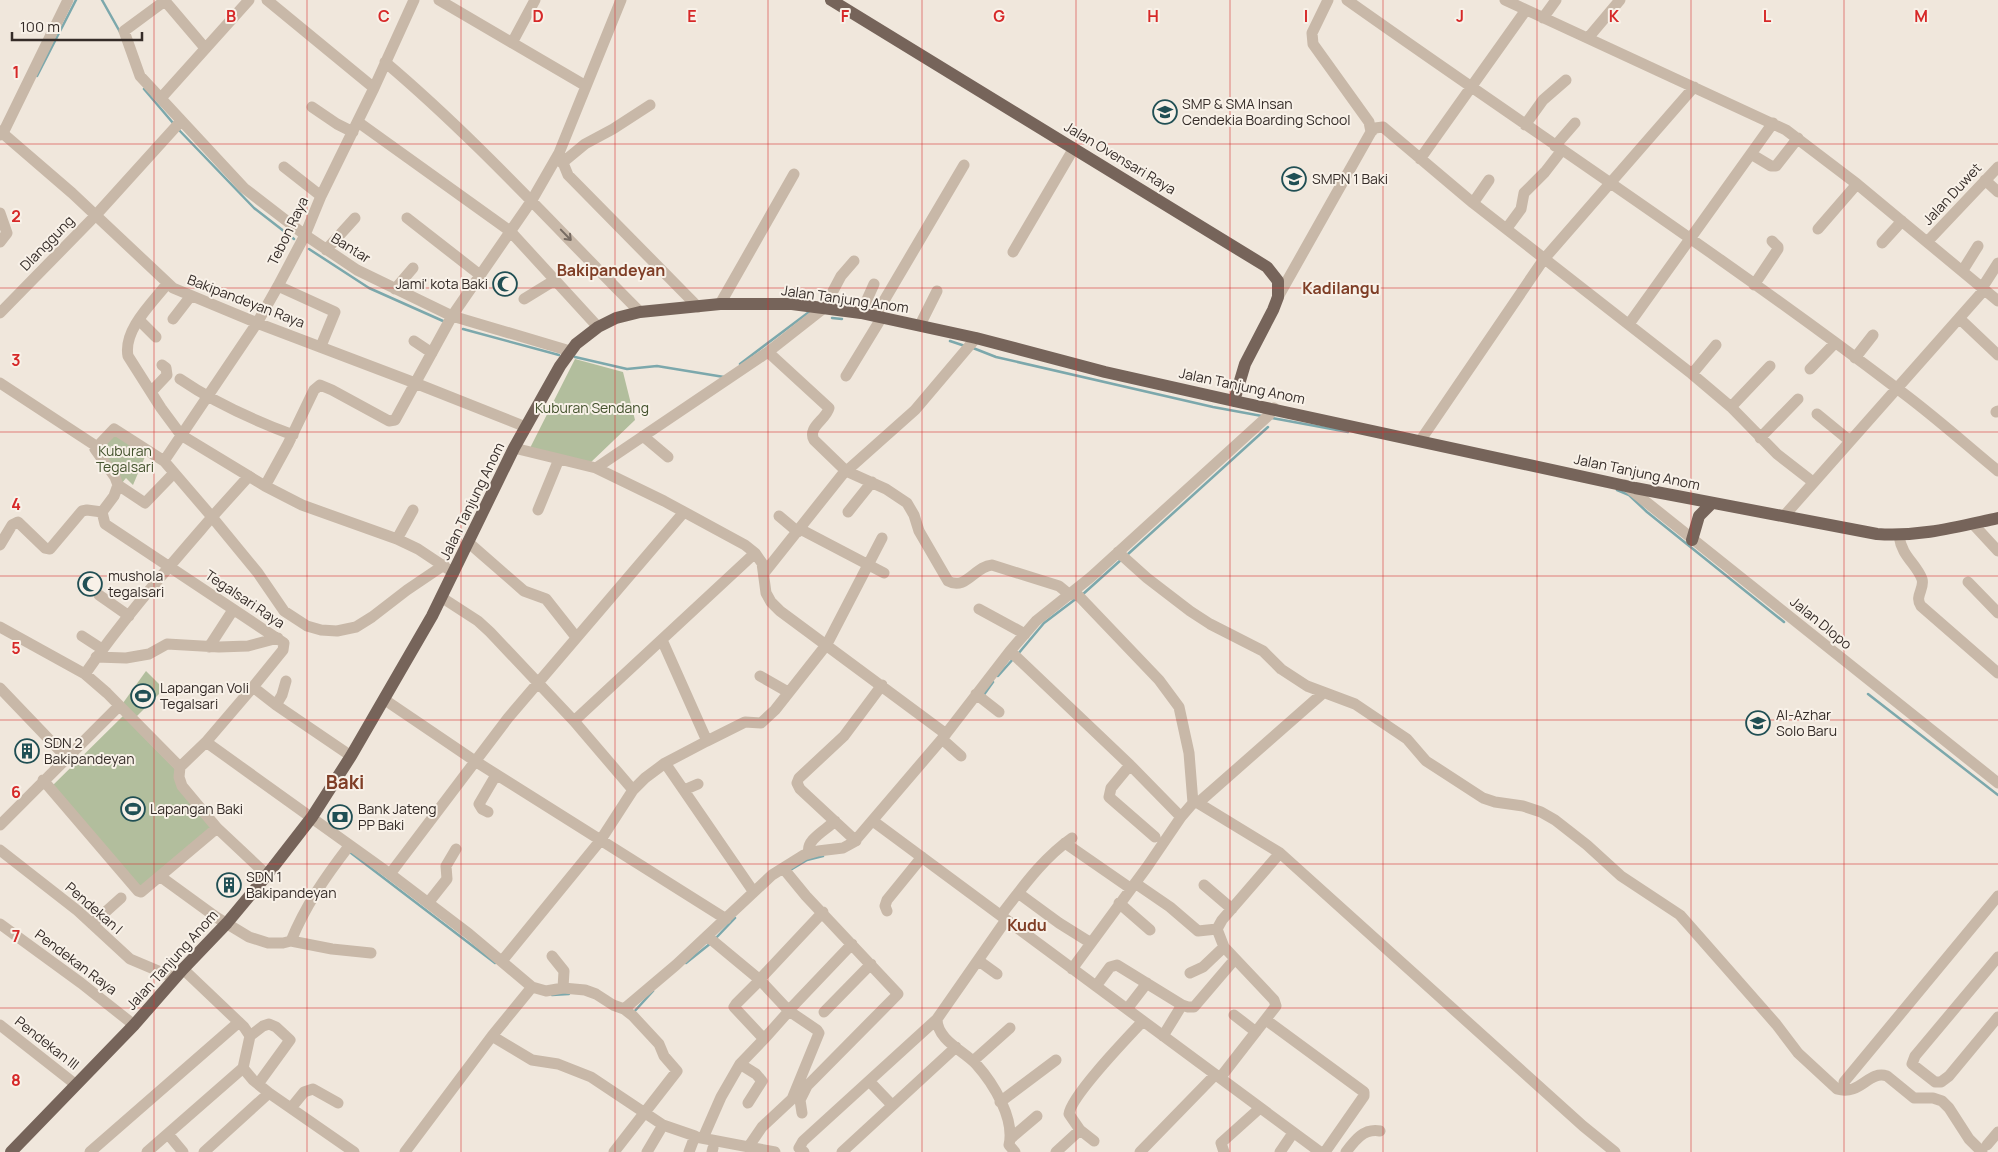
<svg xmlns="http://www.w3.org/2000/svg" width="1998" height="1152" viewBox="0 0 1998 1152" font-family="Manrope,sans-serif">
	<rect width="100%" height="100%" fill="#f0e7dc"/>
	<path fill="#b2be9d" d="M575 359 623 372 635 420 589 464 530 448Z
		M114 431 147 452 133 485 126 478 122 483 99 452Z
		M146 671 164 689 136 717 123 703Z
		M123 716 176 770 215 831 146 893 50 788Z"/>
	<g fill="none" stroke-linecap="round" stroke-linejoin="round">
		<path stroke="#7ca8ac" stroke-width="2.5" d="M102 0 120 32
			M37 76 76 0
			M144 89 173 123
			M178 129 254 208 294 239
			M309 249 369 288 443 321
			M832 318 842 319
			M463 329 559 355
			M950 341 965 346
			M973 348 996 357 1213 407 1262 416
			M575 357 627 369 657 366 724 377
			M740 364 809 312
			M1272 418 1348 432
			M1617 490 1629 495 1647 512 1784 622
			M1127 555 1268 427
			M1082 595 1122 559
			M1018 654 1044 623 1077 598
			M998 676 1014 658
			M1868 694 1998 795
			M983 696 993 682
			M351 853 495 963
			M792 869 807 860 823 856
			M715 939 735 918
			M686 963 711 943
			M552 995 569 994
			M633 1013 653 991"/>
		<path stroke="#c8b8a8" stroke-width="11" d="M166 0 124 31 140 76 244 188 305 235 357 270 452 316 570 351
			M267 0 374 88
			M439 0 586 86
			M1347 0C1529 129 1717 252 1895 387 1931 413 1964 443 1998 471
			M1505 0 1786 130 1857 184 1998 301
			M165 1 205 48
			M1543 18 1556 0
			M1588 38 1620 0
			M512 43 535 0
			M385 62C476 139 556 228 640 312
			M161 98 249 0
			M312 107 337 124 353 132
			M358 122 510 231 598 327
			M1525 125 1543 100 1566 80
			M0 131 72 193 173 288 257 323 415 383 526 427
			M1371 132 1375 128 1383 127 1473 203 1692 374 1731 407 1777 454 1813 482
			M0 135 3 133 68 0
			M1555 146 1575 123
			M559 153 568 175 698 307
			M1751 154 1771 166H1776L1798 138
			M1420 159 1526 10
			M562 163 585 144 613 129 650 105
			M284 167 321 196
			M1985 180 1998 192
			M1473 203 1489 180
			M0 213 7 233 0 242
			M407 218 480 275
			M1507 228 1521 209 1524 193 1545 172 1562 150
			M1818 229 1857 184
			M1927 242 1998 167
			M1882 243 1902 221
			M326 250 355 218
			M1013 252 1074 148
			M1963 270 1978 246
			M167 284C152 303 123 330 128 356L161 408 181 435 265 486 302 505 397 539 418 549 454 573
			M1754 285 1778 249V247L1772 241
			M278 286 335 312 321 346
			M1982 288 1998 263
			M395 289 413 268
			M1278 297 1371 132 1369 122 1313 44 1312 33 1328 0
			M524 299 555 280
			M720 304 794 174
			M0 313 95 216 181 121
			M861 313 874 284
			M875 316 964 165
			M173 319 190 297
			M1960 319 1998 355
			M139 320 156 337
			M1629 324 1773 123
			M920 325 937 291
			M414 341 432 353
			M768 352 829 408C826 420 807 427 814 440L846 471 886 489 907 503 914 515 919 531 948 581C966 591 975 566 992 565L1059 586 1070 595
			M1855 358 1873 335
			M1810 369 1835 343
			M1692 374 1716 345
			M846 376 882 317
			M180 379C215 403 253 420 293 435
			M0 383 96 446
			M151 392 167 375 166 368 162 365
			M1731 407 1770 366
			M1996 412 1998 411
			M1817 414 1850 441
			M643 436 668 457
			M1760 438 1798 399
			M1420 441 1544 259 1694 87
			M514 448 596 468 664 501 745 545 755 553 762 563 766 593 771 602 780 611 946 734
			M164 461 257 323 278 286 305 235 321 196 374 88 414 0
			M596 468 768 352 824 308 841 276 854 261
			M249 476 212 517 258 573 284 611 307 626 321 630 337 631 356 627 372 617 407 590 444 565
			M118 485 145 503 174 473
			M1625 485 1998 783
			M265 486 288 444 314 390 320 385 332 390 389 421 395 420 452 316 532 200 559 153 621 0
			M538 510 559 459
			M102 512 105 524 284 643 283 650 253 687 276 705 351 756
			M848 512 872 482
			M779 516 798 532
			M1784 516 1984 290
			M1973 524 1998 551
			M800 529 884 573
			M1899 536C1902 557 1916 563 1922 579 1925 589 1914 596 1921 606L1998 673
			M397 539 413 510
			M469 543 524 591 546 599 576 637
			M0 545 12 525 18 522 45 548 50 549 82 511 87 510 102 512
			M1118 552 1147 578 1190 611 1210 624 1263 651 1281 669 1307 686 1355 704 1407 739 1426 761 1483 798 1495 802 1523 806 1541 812 1555 820 1587 845 1621 876 1680 915 1776 1024 1798 1053 1837 1089C1861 1096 1868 1070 1887 1076L1914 1098H1933L1942 1101 1949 1108 1969 1139 1982 1152
			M764 573 842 475 915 410 976 338
			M1968 582 1998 613
			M1074 591 1159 680 1179 707 1189 753 1193 803H1198L1280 853 1222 920 1217 929 1224 947 1274 1000 1276 1006 1220 1078
			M99 595 129 616
			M441 597 478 621 490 632 574 721 633 790
			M979 609 1025 634
			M0 627 85 674 107 693 180 767 206 742 390 874 469 934 532 987 546 991 563 988 585 990 596 994 613 1005 624 1009 676 965 772 875 804 855 818 851 843 848 854 842 942 739 1010 651 1036 621 1091 577 1269 415 1274 408
			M82 636 102 649
			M209 647 233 610
			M1010 651 1130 765 1181 817
			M96 657 126 658 149 654 167 644 219 647 248 646 278 638
			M85 674C123 619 168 568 212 517L164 461 114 429 95 449 115 477 118 485 114 496 102 512
			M760 676 788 692
			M0 688 66 757
			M976 694 999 712
			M385 700 475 761 726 919
			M276 705 282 695 286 681
			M574 721 755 553
			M942 739 961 756
			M707 741 745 722 761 723 775 710 827 644 882 538
			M206 742 253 687
			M665 763 753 891
			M1130 765 1111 788 1109 797 1155 837
			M43 780 138 891 141 892 217 828 182 786 179 777 180 767
			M684 790 698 784
			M1198 803 1323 693
			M488 812 482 809 479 804 496 775
			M873 821 1320 1152
			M0 825 119 706
			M217 828 267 875
			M856 841 800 789 797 783 799 778 844 736 882 685
			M1065 843 1130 888
			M0 850 78 911 130 959 175 978
			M809 853C805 840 826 830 835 821
			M1280 853 1583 1126 1615 1152
			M783 868 806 896 898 994 807 1086 800 1100 802 1113
			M390 874 508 718 684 512
			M161 877 216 917 249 937 268 943H283L291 941C305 906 326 876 349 846
			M1135 883 1170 907 1198 931 1217 929
			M1204 885 1232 909
			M1018 893 1059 923 1091 943
			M428 903 447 879 446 866 456 849
			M1119 903 1150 930
			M887 911 885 906 887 900 922 857
			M1001 915C1022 888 1043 858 1072 838
			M0 924 81 983 134 1025
			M92 924 121 898
			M707 936 760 980 789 1011 817 1030 819 1033 792 1099 762 1127 749 1146
			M291 941 332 949 371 953
			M552 956 564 971 563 988
			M1998 957 1915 1056 1912 1064 1935 1082H1941L1949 1076 1998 1017
			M502 961 600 841 633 790 645 778 665 763 707 741 662 640
			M979 961 997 974
			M183 969 244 1027 250 1036 243 1068 253 1080 269 1093 354 1152
			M1072 969 1147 867 1181 817 1193 803
			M1190 973 1203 967 1224 947
			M762 977 823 912
			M1096 986 1110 967 1117 965 1182 1005 1163 1036
			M1182 1005 1188 1007H1194L1235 959
			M792 1007 852 944
			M1127 1009 1147 983
			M824 1012 871 964
			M1234 1015 1256 1032
			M937 1019C937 1040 964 1051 976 1064 994 1084 1015 1119 1009 1145L1015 1152
			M1266 1020 1364 1092V1096L1325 1152
			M0 1025 75 1084
			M250 1036 263 1026 269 1024 276 1027 290 1040 258 1084
			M492 1036 532 1060 558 1064 591 1077 663 1125 695 1136 689 1152
			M764 1039 789 1011
			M973 1061 1010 1028
			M740 1064 756 1074 762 1081 748 1103
			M869 1081 892 1105
			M1844 1082 1998 896
			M1000 1102 1056 1060
			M291 1108 304 1092 313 1089 338 1103
			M1080 1130 1094 1141
			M168 1134 183 1152
			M696 1137 775 1152
			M703 1138 721 1097 740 1064 764 1039 734 1007 736 1004 760 980
			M1010 1139 1037 1116
			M1987 1145 1998 1132
			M90 1152 239 1022
			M147 1152 243 1068
			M204 1152 269 1093
			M405 1152 492 1036 532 987
			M614 1152 677 1071 664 1056 659 1044 633 1016 624 1009
			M647 1152 663 1125
			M712 1152 713 1148
			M804 1152 799 1148 803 1141 937 1019 1006 920
			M842 1152 956 1047
			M1056 1152 1080 1130 1069 1114C1071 1096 1128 1037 1143 1021
			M1140 1152 1215 1075
			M1224 1152 1221 1143 1260 1108
			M1280 1152 1293 1133
			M1346 1152C1355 1140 1364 1128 1380 1131"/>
		<path stroke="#76645a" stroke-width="12" d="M831 0 1267 267 1278 281V297L1273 310 1245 364 1234 401
			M1692 540 1699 516 1712 503
			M11 1152 134 1025 183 969 227 923 267 875 312 817 351 756 432 616 514 448 560 366 576 344 598 327 616 318 640 312 720 304H792L861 313 976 338 1105 372 1234 401 1635 488 1877 534C1920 537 1956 527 1998 518"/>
	</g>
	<defs><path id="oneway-shaft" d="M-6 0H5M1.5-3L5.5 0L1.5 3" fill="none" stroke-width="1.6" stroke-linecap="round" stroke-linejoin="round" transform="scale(1.25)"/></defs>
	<use stroke="#776b62" href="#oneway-shaft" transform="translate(566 235) rotate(46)"/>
	<path fill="none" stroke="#d62828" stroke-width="1" stroke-opacity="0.55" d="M154 0V1152M307 0V1152M461 0V1152M615 0V1152M768 0V1152M922 0V1152M1076 0V1152M1230 0V1152M1383 0V1152M1537 0V1152M1691 0V1152M1844 0V1152M0 144H1998M0 288H1998M0 432H1998M0 576H1998M0 720H1998M0 864H1998M0 1008H1998"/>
	<defs>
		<g id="school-ring" transform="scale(1.25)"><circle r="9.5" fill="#f8f1e8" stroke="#204f54" stroke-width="1.5"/><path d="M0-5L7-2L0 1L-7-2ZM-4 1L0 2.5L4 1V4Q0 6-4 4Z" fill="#204f54"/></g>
		<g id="mosque-ring" transform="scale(1.25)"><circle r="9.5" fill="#f8f1e8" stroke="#204f54" stroke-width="1.5"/><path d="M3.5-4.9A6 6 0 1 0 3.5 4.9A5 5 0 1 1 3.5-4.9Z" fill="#204f54"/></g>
		<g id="stadium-ring" transform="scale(1.25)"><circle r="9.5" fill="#f8f1e8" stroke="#204f54" stroke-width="1.5"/><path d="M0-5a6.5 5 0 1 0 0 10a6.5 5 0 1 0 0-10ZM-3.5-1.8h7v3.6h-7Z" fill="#204f54"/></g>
		<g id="building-ring" transform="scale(1.25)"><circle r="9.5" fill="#f8f1e8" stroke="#204f54" stroke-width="1.5"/><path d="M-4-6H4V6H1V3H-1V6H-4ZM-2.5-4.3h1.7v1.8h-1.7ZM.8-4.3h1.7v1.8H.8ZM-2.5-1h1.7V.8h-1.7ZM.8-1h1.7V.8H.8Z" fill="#204f54"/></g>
		<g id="bank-ring" transform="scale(1.25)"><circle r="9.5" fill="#f8f1e8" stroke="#204f54" stroke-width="1.5"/><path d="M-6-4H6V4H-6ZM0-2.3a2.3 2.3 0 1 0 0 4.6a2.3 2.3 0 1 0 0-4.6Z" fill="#204f54"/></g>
	</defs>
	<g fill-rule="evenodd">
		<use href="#school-ring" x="1165" y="112"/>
		<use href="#school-ring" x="1294" y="179"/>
		<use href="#mosque-ring" x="505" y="284"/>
		<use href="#mosque-ring" x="90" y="584"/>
		<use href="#stadium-ring" x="143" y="696"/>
		<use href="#school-ring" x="1758" y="723"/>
		<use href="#building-ring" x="27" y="751"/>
		<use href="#stadium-ring" x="133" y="809"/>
		<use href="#bank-ring" x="340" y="817"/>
		<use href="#building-ring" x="229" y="885"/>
	</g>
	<g text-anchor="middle" stroke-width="4" stroke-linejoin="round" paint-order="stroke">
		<g font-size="14" fill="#352c28" stroke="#f8f1e8" text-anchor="start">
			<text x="1182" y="109">SMP &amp; SMA Insan<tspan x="1182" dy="16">Cendekia Boarding School</tspan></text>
			<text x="1312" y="184">SMPN 1 Baki</text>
			<text x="488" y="289" text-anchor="end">Jami' kota Baki</text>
			<text x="108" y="581">mushola<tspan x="108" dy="16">tegalsari</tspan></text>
			<text x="160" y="693">Lapangan Voli<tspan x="160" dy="16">Tegalsari</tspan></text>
			<text x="1776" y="720">Al-Azhar<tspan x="1776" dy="16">Solo Baru</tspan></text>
			<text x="44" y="748">SDN 2<tspan x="44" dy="16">Bakipandeyan</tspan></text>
			<text x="150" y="814">Lapangan Baki</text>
			<text x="358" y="814">Bank Jateng<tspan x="358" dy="16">PP Baki</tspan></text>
			<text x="246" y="882">SDN 1<tspan x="246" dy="16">Bakipandeyan</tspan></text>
		</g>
		<g font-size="14" fill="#352c28" stroke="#f8f1e8">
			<text transform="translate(1120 158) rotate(31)" y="5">Jalan Ovensari Raya</text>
			<text transform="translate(1952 194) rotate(-47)" y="5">Jalan Duwet</text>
			<text transform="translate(288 231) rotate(-64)" y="5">Tebon Raya</text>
			<text transform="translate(47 243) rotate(-46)" y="5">Dlanggung</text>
			<text transform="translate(351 248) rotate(32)" y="5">Bantar</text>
			<text transform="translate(845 299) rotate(8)" y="5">Jalan Tanjung Anom</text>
			<text transform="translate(246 301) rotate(21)" y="5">Bakipandeyan Raya</text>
			<text transform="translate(1242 386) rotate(12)" y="5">Jalan Tanjung Anom</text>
			<text transform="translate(1637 472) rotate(12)" y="5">Jalan Tanjung Anom</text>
			<text transform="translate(472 501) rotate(-64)" y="5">Jalan Tanjung Anom</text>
			<text transform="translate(245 599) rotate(34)" y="5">Tegalsari Raya</text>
			<text transform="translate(1821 623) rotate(39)" y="5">Jalan Dlopo</text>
			<text transform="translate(94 908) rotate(41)" y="5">Pendekan I</text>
			<text transform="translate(172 960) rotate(-48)" y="5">Jalan Tanjung Anom</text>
			<text transform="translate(76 962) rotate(37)" y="5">Pendekan Raya</text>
			<text transform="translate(47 1043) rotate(38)" y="5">Pendekan III</text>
		</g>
		<g font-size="14" fill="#43522d" stroke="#f8f1e8">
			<text x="592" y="413">Kuburan Sendang</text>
			<text x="125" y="456">Kuburan<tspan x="125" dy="16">Tegalsari</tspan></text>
		</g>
		<g font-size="16" font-weight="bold" fill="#7f3e26" stroke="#f8f1e8">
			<text x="611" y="276">Bakipandeyan</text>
			<text x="1341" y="294">Kadilangu</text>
			<text x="1027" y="931">Kudu</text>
		</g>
		<g font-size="19" font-weight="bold" fill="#7f3e26" stroke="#f8f1e8">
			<text x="345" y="789">Baki</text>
		</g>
	</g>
	<g font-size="16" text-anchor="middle" font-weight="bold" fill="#d62828" stroke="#f8f1e8" stroke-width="4" stroke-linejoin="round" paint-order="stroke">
		<text x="231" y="22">B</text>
		<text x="384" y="22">C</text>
		<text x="538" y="22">D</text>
		<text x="692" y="22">E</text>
		<text x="845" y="22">F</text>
		<text x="999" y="22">G</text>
		<text x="1153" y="22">H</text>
		<text x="1306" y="22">I</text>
		<text x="1460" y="22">J</text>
		<text x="1614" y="22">K</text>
		<text x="1767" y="22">L</text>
		<text x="1921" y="22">M</text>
		<text x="16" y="78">1</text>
		<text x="16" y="222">2</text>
		<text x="16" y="366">3</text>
		<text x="16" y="510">4</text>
		<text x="16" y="654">5</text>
		<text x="16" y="798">6</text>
		<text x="16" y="942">7</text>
		<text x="16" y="1086">8</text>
	</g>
	<path d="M12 32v8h130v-8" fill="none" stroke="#352c28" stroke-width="2.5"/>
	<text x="20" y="32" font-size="15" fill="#352c28" stroke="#f8f1e8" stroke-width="4" paint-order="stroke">100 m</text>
</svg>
